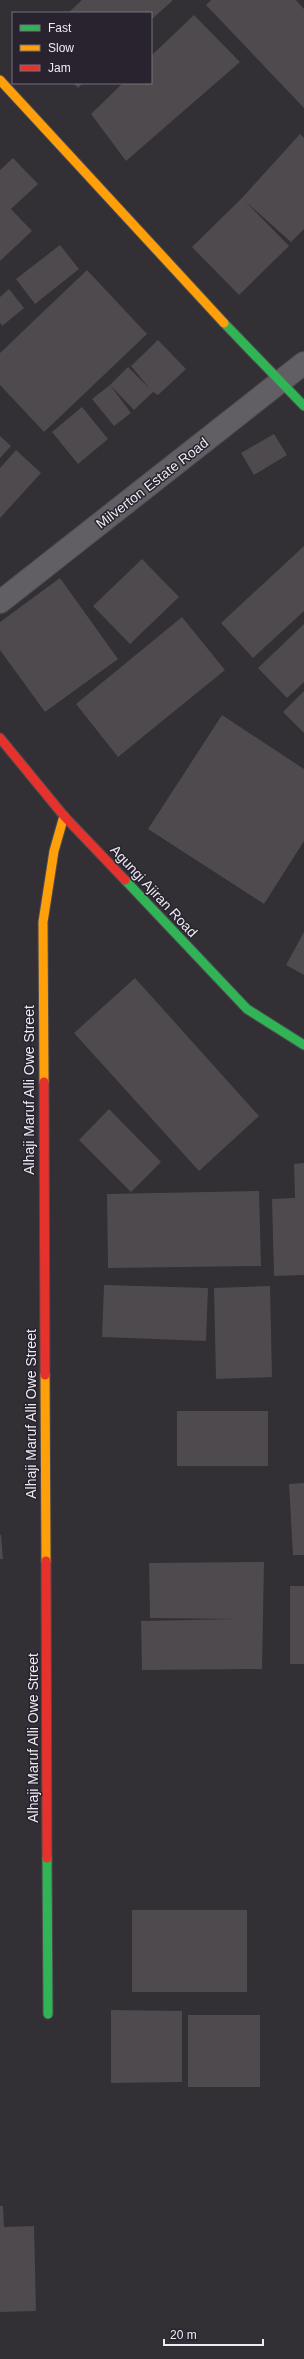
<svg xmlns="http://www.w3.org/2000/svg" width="304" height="2359" viewBox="0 0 304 2359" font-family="Arial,sans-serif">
	<rect width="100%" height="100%" fill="#322f35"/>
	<path fill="#4e4a4d" d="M82 0H172V1L151 20V13H68Z
		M211 0H296L304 9V108L206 5Z
		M194 15 240 62 126 161 91 114 123 83H151V56Z
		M73 83H83L78 88Z
		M300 134 304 138V229L291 242 245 201 289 246 239 295 192 247 242 198Z
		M13 158 38 184 11 209 32 231 0 261V170Z
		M60 245 79 269 35 304 16 279Z
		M87 270 147 334 44 432 0 385V353Z
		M9 289 24 308 2 326 0 322V297Z
		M158 340 186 369 158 395 153 392 134 410 110 385 128 367 150 389 131 366Z
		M110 385 131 413 114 426 92 399Z
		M82 407 108 439 78 464 52 432Z
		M274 434 287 455 254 475 241 453Z
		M0 436 11 446 0 458Z
		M16 450 41 473 0 518V468Z
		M304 546V611L253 658 221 623Z
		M142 559 179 597 130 644 93 606Z
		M60 578 118 659 45 712 0 650V622Z
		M182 617 225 670 118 757 76 704Z
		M304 624V682L287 698 258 668Z
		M304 691V733L283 712Z
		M222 715 304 769V841L264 904 148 829Z
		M304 932V975L286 965Z
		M135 978 259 1116 199 1171 74 1033Z
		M109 1109 161 1162 131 1192 79 1140Z
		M304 1163V1275L274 1276 272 1199 295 1198 294 1164Z
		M259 1191 261 1266 108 1268 107 1194Z
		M104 1285 208 1288 206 1341 102 1337Z
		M270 1286 272 1377 216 1379 214 1288Z
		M177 1411H268V1466H177Z
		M304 1483V1555H293L289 1484Z
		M0 1535H1L3 1559H0Z
		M264 1562 262 1669 142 1670 141 1621 236 1619 150 1618 149 1563Z
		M290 1586H304V1664H290Z
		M132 1910H247V1992H132Z
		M111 2010 182 2011V2082L111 2083Z
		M188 2015H260V2087H188Z
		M0 2206H3L4 2227 34 2226 36 2311 0 2312Z"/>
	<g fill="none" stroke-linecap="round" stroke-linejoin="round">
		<g stroke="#4d4a50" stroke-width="24">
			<path id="street" d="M0 602 304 363"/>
		</g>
		<g stroke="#4d4a50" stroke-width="11">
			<path id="fast" d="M224 323 304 406
				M125 880 247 1009 304 1045
				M47 1858 48 2014"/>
		</g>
		<g stroke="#4d4a50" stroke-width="11">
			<path id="slow" d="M0 80 224 323
				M44 1082 43 922 54 851 64 816
				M45 1375 46 1561"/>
		</g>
		<g stroke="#4d4a50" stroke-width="11">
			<path id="jam" d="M0 738 64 816 125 880
				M44 1082 45 1375
				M46 1561 47 1858"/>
		</g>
		<use href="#street" stroke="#615f64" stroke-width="22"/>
		<use href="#fast" stroke="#30b455" stroke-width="9"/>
		<use href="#slow" stroke="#ff9f0a" stroke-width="9"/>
		<use href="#jam" stroke="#e5322d" stroke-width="9"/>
	</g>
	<g text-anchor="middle" stroke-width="3" stroke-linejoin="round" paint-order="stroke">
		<g font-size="14" fill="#eeebf2" stroke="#28232e">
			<text transform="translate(152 483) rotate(-38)" y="5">Milverton Estate Road</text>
			<text transform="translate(154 891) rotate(47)" y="5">Agungi Ajiran Road</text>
			<text transform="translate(29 1090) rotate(-90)" y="5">Alhaji Maruf Alli Owe Street</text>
			<text transform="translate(31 1414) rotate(-90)" y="5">Alhaji Maruf Alli Owe Street</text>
			<text transform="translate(33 1738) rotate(-90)" y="5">Alhaji Maruf Alli Owe Street</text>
		</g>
	</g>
	<rect x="12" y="12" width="140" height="72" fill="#28232e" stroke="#77737c"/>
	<rect x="20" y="25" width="20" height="6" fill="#30b455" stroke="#77737c"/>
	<text x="48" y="32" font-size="12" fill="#eeebf2">Fast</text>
	<rect x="20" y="45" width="20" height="6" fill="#ff9f0a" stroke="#77737c"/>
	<text x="48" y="52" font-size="12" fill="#eeebf2">Slow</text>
	<rect x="20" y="65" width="20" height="6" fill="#e5322d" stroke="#77737c"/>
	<text x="48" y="72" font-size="12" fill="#eeebf2">Jam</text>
	<path d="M164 2339v6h99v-6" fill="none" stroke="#eeebf2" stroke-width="2"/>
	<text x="170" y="2339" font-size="12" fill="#eeebf2" stroke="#28232e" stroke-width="3" paint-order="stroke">20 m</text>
</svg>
